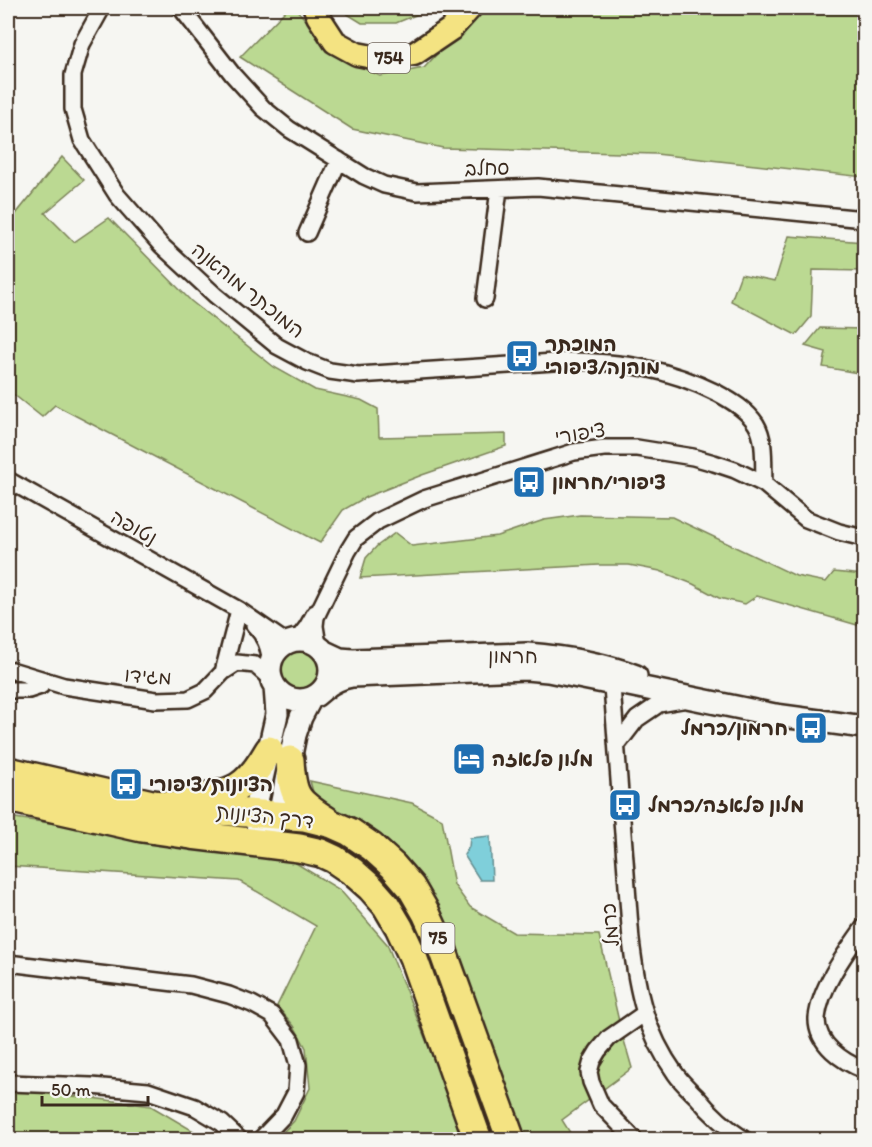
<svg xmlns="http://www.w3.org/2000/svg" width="872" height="1147" viewBox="0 0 872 1147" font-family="Itim,'Playpen Sans Hebrew',sans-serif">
	<rect width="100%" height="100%" fill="#f6f6f2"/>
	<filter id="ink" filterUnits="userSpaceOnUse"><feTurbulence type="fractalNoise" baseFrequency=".0167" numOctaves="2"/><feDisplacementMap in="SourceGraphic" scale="12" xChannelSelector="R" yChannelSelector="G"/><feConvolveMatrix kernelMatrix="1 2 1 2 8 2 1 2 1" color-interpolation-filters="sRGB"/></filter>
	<g filter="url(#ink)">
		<path fill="#bbd992" stroke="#7b8258" stroke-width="1.5" d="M288 8H295L339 57 380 76 424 68 473 15 483 8H864V177L656 154 443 148 352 129 240 57Z
			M341 8H433L396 23H362L341 10Z
			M62 157 84 180 45 213 74 242 109 218 191 301 274 367 315 390 361 400 378 409 379 437 506 434V446L422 475 366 497 343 510 320 543 55 405 42 417 8 390V233L16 214Z
			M789 236 864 242V271L813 270 811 317 796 335 731 301 741 274 775 281Z
			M820 328 864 329V374L823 367 826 352 805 346Z
			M580 515 672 517 796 576 826 582 834 572 864 575V627L757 596 745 604 719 598 693 584 660 571 629 565H599L360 578 366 558 377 546 395 533 412 546 497 536 544 520Z
			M280 670a20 20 0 1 1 40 0a20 20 0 1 1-40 0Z
			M310 781 412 803 442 819 454 885 470 907 514 933 599 935 621 1030 632 1068 562 1120 574 1139H521L445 919 425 887 316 803Z
			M8 817 286 857 340 890 387 944 466 1139H276L294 1121 310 1088 306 1048 294 1026 277 1006 316 926 239 881 8 866Z
			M8 1090 92 1098 151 1106 207 1139H8Z"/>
		<path fill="#7fcfda" stroke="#648d8f" stroke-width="1.5" d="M490 836 492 880H480L464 855 469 847 470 838Z"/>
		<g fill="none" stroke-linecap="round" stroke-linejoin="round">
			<g stroke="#3b2a1e" stroke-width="20">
				<path id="street" d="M102 8 82 44 73 75V109L82 140 117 195 161 245 215 295 277 346 307 362 330 371 358 375 569 361C624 362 667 368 717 393 732 401 747 410 756 424 766 440 763 465 764 484
					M181 8 233 75 263 108 289 129 364 176 384 185 417 192 538 187 864 219
					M307 233 339 160
					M485 299 499 189
					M8 480 239 610 281 639 289 642
					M254 625C264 635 270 648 270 662
					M297 640 307 627 315 613
					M318 645 315 626 316 617 348 551 356 538 378 521 424 499 574 452 604 448H637L693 457 714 463 735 470 764 484 806 519 839 532 864 538
					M8 669 64 686 156 700 188 699 205 691 223 672 237 663 255 665 271 679
					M223 672 239 610
					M611 673 631 940C637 990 645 1031 675 1073 681 1082 690 1090 697 1097 710 1113 728 1129 745 1140
					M8 690H29L41 686 43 680
					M617 745 637 719 659 704 682 700
					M864 927C847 951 820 987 817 1018 816 1044 843 1062 864 1070
					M8 963 191 985 229 995 252 1004 272 1015 291 1040 298 1065 296 1092 284 1115 260 1140
					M8 1083 91 1086 148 1091 195 1107 222 1123 240 1140
					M635 1140 601 1105 591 1082 589 1072 592 1061 598 1051 609 1038 645 1013"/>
			</g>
			<g stroke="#3b2a1e" stroke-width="26">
				<path id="secondary" d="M270 670a30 30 0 1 1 60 0a30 30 0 1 1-60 0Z
					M325 652 340 659 353 660 527 654C563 657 602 663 636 676
					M324 689C333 681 341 678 352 676L526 669 548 671 603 682 624 684 775 715 864 727
					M272 828 279 816 295 735 301 717 311 698
					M262 843 254 814 277 714 275 687"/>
			</g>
			<g stroke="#3b2a1e" stroke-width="27">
				<path id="primary" d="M315 8 318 16 335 42 357 54 383 59 414 54 451 29 470 8"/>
			</g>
			<g stroke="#3b2a1e" stroke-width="32">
				<path id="highway" d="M290 760C292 796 296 801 326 820
					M8 771 152 804 219 811 304 817 332 824 350 832 372 847 393 866 411 887 426 913 441 946 511 1140
					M8 798 142 828 191 835 299 848 321 853 334 859 353 872 371 888 386 905 399 927 413 957 478 1140
					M192 800C235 792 246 790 269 750"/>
			</g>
			<use href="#street" stroke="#f6f6f2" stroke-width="15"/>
			<use href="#secondary" stroke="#f6f6f2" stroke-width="21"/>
			<use href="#primary" stroke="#f4e382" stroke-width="22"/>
			<use href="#highway" stroke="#f4e382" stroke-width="27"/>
		</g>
	</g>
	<defs>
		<g id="bus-square" transform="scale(1.725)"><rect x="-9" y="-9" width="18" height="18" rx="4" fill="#1f6fb2" stroke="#f6f6f2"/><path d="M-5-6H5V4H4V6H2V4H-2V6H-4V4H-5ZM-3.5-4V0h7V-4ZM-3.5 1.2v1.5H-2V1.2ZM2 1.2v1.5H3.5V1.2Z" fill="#fff"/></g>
		<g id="hotel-square" transform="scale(1.725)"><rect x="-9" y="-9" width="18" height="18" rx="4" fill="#1f6fb2" stroke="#f6f6f2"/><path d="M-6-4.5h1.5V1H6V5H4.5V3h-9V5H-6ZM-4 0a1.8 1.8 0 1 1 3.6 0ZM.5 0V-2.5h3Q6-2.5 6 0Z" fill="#fff"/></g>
	</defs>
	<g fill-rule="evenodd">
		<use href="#bus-square" x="522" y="356"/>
		<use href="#bus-square" x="529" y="482"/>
		<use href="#bus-square" x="811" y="728"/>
		<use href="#hotel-square" x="469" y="759"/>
		<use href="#bus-square" x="126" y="784"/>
		<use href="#bus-square" x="625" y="805"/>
	</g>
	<g text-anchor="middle" stroke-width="4.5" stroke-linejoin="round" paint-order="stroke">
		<g fill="#f6f6f2" stroke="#73675e" stroke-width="1.5">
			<rect x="368" y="43" width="42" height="30" rx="4.5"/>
			<rect x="421.5" y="923" width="33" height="30" rx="4.5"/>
		</g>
		<g font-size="18" font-weight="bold" fill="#3b2a1e">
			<text x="389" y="64">754</text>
			<text x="438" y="944">75</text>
		</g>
		<g font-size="20" fill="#3b2a1e" stroke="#f6f6f2">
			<text transform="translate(487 168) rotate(-2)" y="7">סחלב</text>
			<text transform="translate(248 290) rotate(39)" y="7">המוכתר מוהאנה</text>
			<text transform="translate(580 433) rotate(-9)" y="7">ציפורי</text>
			<text transform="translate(134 527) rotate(29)" y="7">נטופה</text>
			<text x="513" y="663">חרמון</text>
			<text transform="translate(148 676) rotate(4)" y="7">מגידו</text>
			<text transform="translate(265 816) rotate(6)" y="7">דרך הציונות</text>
			<text transform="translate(610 925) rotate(-95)" y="7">כרמל</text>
		</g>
		<g font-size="20" font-weight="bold" fill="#3b2a1e" stroke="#f6f6f2" text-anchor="start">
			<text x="545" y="351">המוכתר<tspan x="545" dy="23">מוהנה/ציפורי</tspan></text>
			<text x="552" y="489">ציפורי/חרמון</text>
			<text x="788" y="735" text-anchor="end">חרמון/כרמל</text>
			<text x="492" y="766">מלון פלאזה</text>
			<text x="149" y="791">הציונות/ציפורי</text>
			<text x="648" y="812">מלון פלאזה/כרמל</text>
		</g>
	</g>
	<rect width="872" height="1147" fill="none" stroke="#f6f6f2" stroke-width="30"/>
	<rect x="15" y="15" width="842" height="1117" fill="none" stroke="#3b2a1e" stroke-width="2" filter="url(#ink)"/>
	<path d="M42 1096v9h106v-9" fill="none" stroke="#3b2a1e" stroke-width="3"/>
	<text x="51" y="1096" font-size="18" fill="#3b2a1e" stroke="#f6f6f2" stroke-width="4.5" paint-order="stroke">50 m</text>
</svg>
